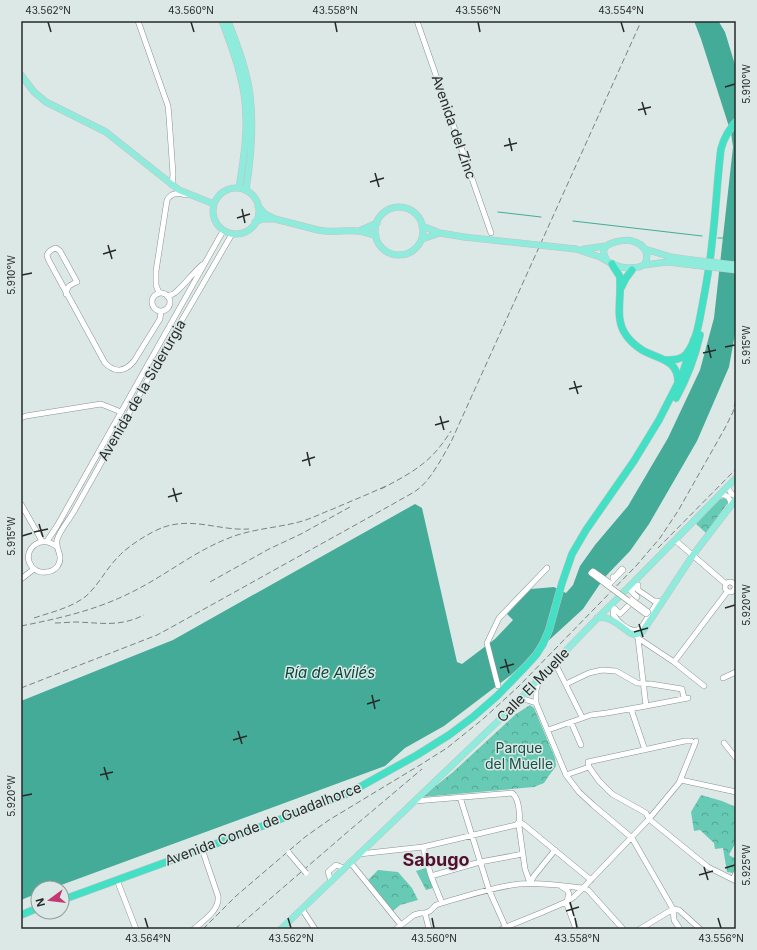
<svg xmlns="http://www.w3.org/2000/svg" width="757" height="950" viewBox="0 0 757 950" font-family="Inter,sans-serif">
	<defs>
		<pattern id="forest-crowns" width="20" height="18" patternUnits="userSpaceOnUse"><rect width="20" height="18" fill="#67cab5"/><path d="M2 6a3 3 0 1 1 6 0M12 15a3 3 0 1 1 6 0" fill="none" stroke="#55a493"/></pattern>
	</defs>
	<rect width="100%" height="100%" fill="#dce8e5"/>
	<path fill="url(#forest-crowns)" d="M724 498C727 499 728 501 727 504L706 533 696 524 720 499Z
		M530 705 534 708 555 758 556 766 548 777 544 783 534 787 422 797 453 772 516 714Z
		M701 795 722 801 736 807V842L729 855 736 859V867L733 873 727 872 723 848 715 849 714 843 700 830 694 831 691 812Z
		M426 868 433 888 426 890 416 871Z
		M378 870 398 872 412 888 418 900 400 905 393 911 368 880Z"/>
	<path fill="#43ab97" d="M694 21H715L719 22 725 32 736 68V328L729 367 697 441 649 524 630 551 604 578 583 609 511 675 444 726 405 748 385 766 53 888H38V893L21 900V701L173 640 415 504 422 508 457 662 462 664 495 639 513 620 507 614 531 589 554 587 566 593 573 585 580 566 595 545 628 506 668 438 700 370 714 318 733 147 731 133 701 39Z"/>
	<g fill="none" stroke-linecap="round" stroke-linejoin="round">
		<path stroke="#43ab97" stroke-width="1" d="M498 212 541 217
			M573 221 702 236
			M718 238H723"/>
		<g stroke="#889390" stroke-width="6">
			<path id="minor" d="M138 21 168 106 169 117 173 174 172 185
				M417 21 491 233
				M159 293 156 285V271L167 200C172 192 178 193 186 195
				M152 302a9 9 0 1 1 18 0a9 9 0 1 1-18 0Z
				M66 294C67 286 70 285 77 282L60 251 56 248C52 249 49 251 47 255L48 259 105 363C115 373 125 372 134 361L160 319 161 311
				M167 296C171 295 174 294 176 292 185 284 193 273 202 265
				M21 418 26 416 101 404 121 412
				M728 486C729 491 731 495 736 496
				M720 494C727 495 730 497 731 505
				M21 504 42 541
				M675 540 726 584
				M47 541 57 526 223 231
				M57 547C40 532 20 552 32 567 36 571 41 573 46 572 50 572 54 570 57 567 65 556 55 550 57 540 59 532 68 521 73 513L157 363 232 234
				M21 579 34 569
				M725 587a5 5 0 1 1 10 0a5 5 0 1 1-10 0Z
				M610 583 623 570 622 569 614 578 613 577
				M638 585V590L654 601H658L641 628 636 631C626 629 618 622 613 614L614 608 620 614 637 597 631 591Z
				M636 635 638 638 674 662 704 686
				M638 638 646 706
				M674 662 727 592
				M555 663 582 717
				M540 678 536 690V703L566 775 579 792 593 805 632 838 673 909 674 920 680 929
				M723 678 736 672
				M566 684 589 673 602 670 616 671 637 683 651 684 682 689 684 698
				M498 686 487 643 499 618 547 568
				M521 698 536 703
				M631 709 645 750
				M571 722 581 745
				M548 730 591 715 607 713 646 706 688 698
				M691 741H685L588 762 589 767 599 781 612 794 646 813 649 819 708 867 736 881
				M724 743 736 758
				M566 775 589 767
				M681 780 736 792
				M460 797 489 890 506 928
				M415 801 512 793C520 799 520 817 519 826L525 869 530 883
				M519 822 523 824 591 880
				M423 847 431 876 442 903
				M359 854 423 847 516 825 519 822
				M350 862 401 925
				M431 876 480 862 523 854
				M733 879 736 873
				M117 880 136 929
				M331 881 328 872 336 865 344 868
				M530 883 534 876 555 850
				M562 887 567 890 569 894 567 901
				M566 902 576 929
				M302 909 315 929
				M673 909 679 910 700 929
				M425 913 429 929
				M194 929C204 920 220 910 218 896L202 849
				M396 929 414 915 421 913H425L430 911 436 905 442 903C467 896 493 887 519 884 540 882 563 886 583 888L588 890 623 929
				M502 929 506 927 543 912 566 902 574 897 583 888 649 819 679 783 696 741
				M640 929 673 909"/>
		</g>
		<g stroke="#c2c3c3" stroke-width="7">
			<path id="major" d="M222 21C231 45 240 69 244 94 249 125 244 157 239 188
				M228 21C237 44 247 70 250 95 254 127 251 159 246 190
				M21 75 34 92 46 102 106 132 179 190 214 204
				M213 211a23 23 0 1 1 46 0a23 23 0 1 1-46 0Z
				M258 206 265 214 275 219 318 230C331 233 343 230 357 231 363 231 370 234 376 236
				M375 231a24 24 0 1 1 48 0a24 24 0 1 1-48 0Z
				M255 222 262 219H273
				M422 226 440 233 464 237
				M359 231 377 223
				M422 239 440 233
				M576 249 600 257 612 264 621 267 628 268 639 267 644 265C651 254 644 244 632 241 626 239 605 242 604 250 603 253 605 257 606 259
				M584 249 606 246
				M645 249 671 257 692 260
				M644 265 667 262 693 265
				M597 618C610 615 620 626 630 633 635 635 638 635 643 631L693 555 736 499
				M281 929 494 725C536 684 574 640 617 599L736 478"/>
		</g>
		<g stroke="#c2c3c3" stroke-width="8">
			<path id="highway" d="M612 264C614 268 618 273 620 277 620 279 620 281 620 284 621 301 615 320 626 335 630 341 636 346 642 350 658 359 678 359 678 382
				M621 288 626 278 632 270
				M665 360C673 360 682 360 687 353 697 340 699 322 702 307 706 286 710 265 712 243 716 212 717 180 721 149 724 138 728 130 736 122
				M676 398C687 378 695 357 700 335
				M62 900 202 849 349 793 417 755 449 735 473 717 497 696 526 666 536 655 543 644 549 630 562 583 572 554 586 530 634 461 659 420 682 375 694 339
				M21 915 38 908"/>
		</g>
		<use href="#minor" stroke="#fff" stroke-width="5"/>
		<use href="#major" stroke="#8fecdc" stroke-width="6"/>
		<use href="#highway" stroke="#44e0c5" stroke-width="7"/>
		<path stroke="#7a8280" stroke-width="1" stroke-dasharray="6 3" stroke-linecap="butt" d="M381 489C396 481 412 473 425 462 435 454 444 442 451 431
			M658 548 736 469
			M210 582 269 549 301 534 350 507
			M34 618C52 612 70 608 85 597 98 586 106 569 118 557 128 546 150 532 164 527 194 517 220 531 249 529
			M55 623C62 623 70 622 77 622 102 623 120 627 144 615
			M21 626C61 618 97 610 134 591 166 575 195 551 229 538 251 529 276 528 299 522 311 519 322 513 333 509 351 501 369 494 386 486
			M21 688 157 635 170 628 393 504C401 499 410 495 417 490 431 480 443 456 451 442L639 26 640 21
			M203 929 236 896 305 837 329 820 420 765 447 748 483 719 518 687 636 566 660 538 678 511 725 428 733 412 736 399
			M235 929 351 829 422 769"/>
		<g stroke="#889390" stroke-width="6" stroke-linecap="butt">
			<path id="minor-bridge" d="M610 583 593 571 591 573 646 614 648 612 632 600
				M289 853 306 873"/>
		</g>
		<g stroke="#c2c3c3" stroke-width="7" stroke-linecap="butt">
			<path id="major-bridge" d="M464 237 576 249
				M692 260 736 265
				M693 265 736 270"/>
		</g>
		<use href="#minor-bridge" stroke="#fff" stroke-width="5"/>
		<use href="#major-bridge" stroke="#8fecdc" stroke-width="6"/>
	</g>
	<path fill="none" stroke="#262a29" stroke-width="1.5" d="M48 22 51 32M191 22 194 32M335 22 337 32M478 22 480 32M621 22 624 32M725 87 735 84M642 102 646 115M638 110 651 107M509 138 512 151M504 146 517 143M375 173 379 187M370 182 384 178M242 209 245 223M237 218 250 214M108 245 112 259M103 254 116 250M22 275 32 273M708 345 711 358M725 347 735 345M703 353 716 350M574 381 578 394M569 389 582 386M440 416 444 430M435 425 449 421M307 452 310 466M302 461 315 457M173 488 177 502M168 497 182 493M39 524 43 537M34 532 48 529M22 536 32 533M725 608 735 605M639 624 643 637M634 632 648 628M505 659 509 673M500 668 514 664M372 695 375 709M367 704 380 700M238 731 242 744M233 740 247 736M104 767 108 780M100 775 113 772M22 796 32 794M704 867 708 880M725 868 735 865M699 875 713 871M570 902 574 916M566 911 579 907M145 918 148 928M288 918 291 928M432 918 434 928M575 918 577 928M718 918 721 928"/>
	<g text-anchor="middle" stroke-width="3" stroke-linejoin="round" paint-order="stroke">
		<g font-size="14" fill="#262a29" stroke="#dce8e5">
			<text transform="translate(454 127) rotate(71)" y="5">Avenida del Zinc</text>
			<text transform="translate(142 390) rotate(-60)" y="5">Avenida de la Siderurgia</text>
			<text transform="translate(533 685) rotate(-46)" y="5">Calle El Muelle</text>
			<text transform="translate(263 824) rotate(-21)" y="5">Avenida Conde de Guadalhorce</text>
		</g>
		<g font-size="14" fill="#165146" stroke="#dce8e5">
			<text x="519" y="753">Parque<tspan x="519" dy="16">del Muelle</tspan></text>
		</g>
		<g font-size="15" font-style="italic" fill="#08473d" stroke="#dce8e5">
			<text x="330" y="678">Ría de Avilés</text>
		</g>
		<g font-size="18" font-weight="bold" fill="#510f2c" stroke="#dce8e5">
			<text x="436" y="866">Sabugo</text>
		</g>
	</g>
	<rect width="757" height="950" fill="none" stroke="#dce8e5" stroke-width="44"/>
	<g transform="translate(50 900) rotate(255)"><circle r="19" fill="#dce8e5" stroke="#939c9a"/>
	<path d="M0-3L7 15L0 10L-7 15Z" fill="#c13873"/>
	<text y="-6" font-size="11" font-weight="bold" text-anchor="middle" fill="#262a29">N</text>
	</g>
	<rect x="22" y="22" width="713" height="906" fill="none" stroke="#262a29" stroke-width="1.5"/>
	<g font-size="10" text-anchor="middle" fill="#262a29">
		<text x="48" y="14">43.562°N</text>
		<text x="191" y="14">43.560°N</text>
		<text x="335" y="14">43.558°N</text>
		<text x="478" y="14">43.556°N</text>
		<text x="621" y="14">43.554°N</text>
		<text transform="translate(746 84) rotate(-90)" y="4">5.910°W</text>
		<text transform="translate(11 275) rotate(-90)" y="4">5.910°W</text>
		<text transform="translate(746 345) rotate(-90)" y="4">5.915°W</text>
		<text transform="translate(11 536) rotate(-90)" y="4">5.915°W</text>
		<text transform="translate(746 605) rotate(-90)" y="4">5.920°W</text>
		<text transform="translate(11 796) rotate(-90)" y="4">5.920°W</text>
		<text transform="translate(746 865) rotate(-90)" y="4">5.925°W</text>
		<text x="148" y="942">43.564°N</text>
		<text x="291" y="942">43.562°N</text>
		<text x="434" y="942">43.560°N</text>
		<text x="577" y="942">43.558°N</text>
		<text x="721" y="942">43.556°N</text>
	</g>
</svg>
